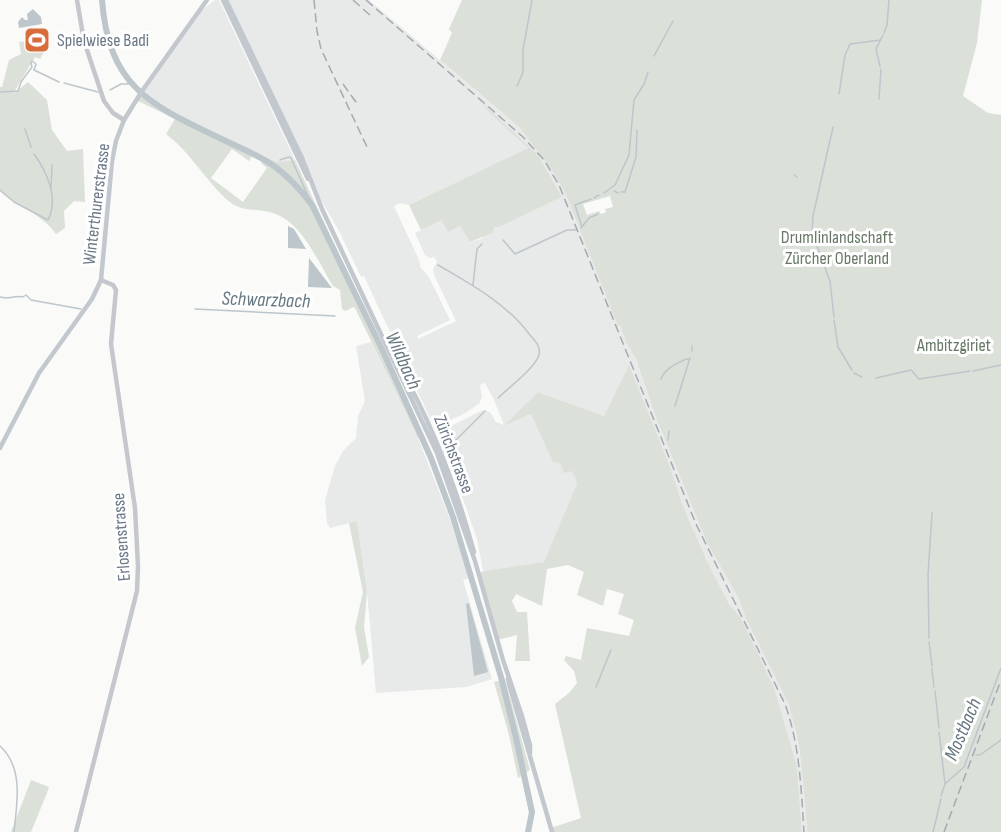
<svg xmlns="http://www.w3.org/2000/svg" width="1001" height="832" viewBox="0 0 1001 832" font-family="'Sofia Sans Condensed',sans-serif">
	<rect width="100%" height="100%" fill="#fafaf8"/>
	<path fill="#e8e9e9" fill-rule="evenodd" d="M215 0H219L295 160 276 162 155 104 142 91 199 12Z
		M226 0H369L519 127 554 173 567 197 618 325 619 324 623 332 627 344 638 362V367L657 420 707 543 739 599 746 619 788 703 793 718 803 773 807 832H802L797 766 774 687 741 618 729 604 707 561 683 506 670 466 629 366 604 416 538 392 507 425 531 414 553 461 560 463 572 470 577 483 544 562 494 571H483L477 539 463 499 438 436 441 431 483 410 490 412 496 422 504 425 494 400 485 383 480 385 482 397 479 404 462 415 434 427 364 276 361 277 339 231 311 183ZM490 111 538 155 562 197 499 227H495L481 239 470 242 460 225 442 220 415 233 425 255 430 258 434 257 437 262 433 269 434 275 456 321 418 339 417 336 450 320 429 277 420 267V262L394 206 400 203 409 205 528 148Z
		M371 342 418 438 451 522 469 578 463 580 492 679 467 687 376 693 367 592 357 521 330 528 327 523 325 500 335 466 343 451 356 438 358 416 365 401 356 346Z"/>
	<path fill="#dbe0d9" fill-rule="evenodd" d="M462 0H982L977 43 963 96 988 113 1001 115V832H807C804 789 802 745 788 703L746 619 739 599 707 543 657 420 638 366V362L627 344 620 325 618 326 567 197 554 173 519 127 440 60 452 33 449 29ZM610 196 613 207 605 209 606 212 601 214 599 211 587 215 583 204Z
		M47 31 49 46 28 50 29 53 46 49 40 59 35 57 13 94 28 82 47 100 52 130 67 151 83 149 85 202 74 201 64 211 65 228 56 234C42 214 18 207 0 191V87H2L9 60 21 54 19 42 26 41 25 35Z
		M142 91 155 104 276 162 295 160 419 426 418 438 355 308 353 307 346 311 342 309 340 290 333 286C318 262 302 222 273 213 254 207 242 214 225 198 204 178 190 152 166 134L175 119 136 100ZM232 149 249 161 252 156 262 161 261 163 267 168 243 202 211 178Z
		M479 100 538 155 562 197 499 227H494L492 233 470 242 460 226 448 232 442 220 421 230 409 205 528 148 489 112Z
		M629 365 670 466 683 506 707 561 729 604 741 618 774 687 797 766 802 832H552L551 828 581 818 555 704 569 693 577 683 574 671 564 660 566 656 581 660 587 628 629 636 634 620 618 614 624 594 607 589 603 606 577 595 584 572 568 565 547 569 542 606 516 594 512 601 517 612H527L530 661H515L517 635 497 640 479 572 544 562 577 483 572 471 564 473 560 463 553 462 531 414 504 426 538 392 604 416Z
		M357 521 367 592 364 627 369 657 362 666 355 628 363 592 349 523Z
		M505 679 530 770 525 773 534 812 531 832H527L530 815 521 776 518 778 509 735 494 682Z
		M31 780 49 787 47 793 31 832H11Z"/>
	<path fill="#bdc6cb" d="M33 9 41 17 42 24 19 28 18 22 22 17 25 20H28L27 14Z
		M288 226 294 229 306 249 288 248Z
		M309 258 332 288 308 287Z
		M469 603 488 672 474 676 466 604Z"/>
	<g fill="none" stroke-linecap="round" stroke-linejoin="round">
		<path stroke="#bdc6cb" stroke-width="1.5" d="M884 33 887 25 889 0
			M654 56 673 21
			M880 66 876 49 883 35
			M64 83 98 92
			M517 86 523 72V50L532 0
			M110 90 121 84H133
			M0 92 18 91 21 82 32 67 31 63 32 61 36 64 34 70 59 82
			M839 94 845 55 850 44 881 40
			M879 99 881 69
			M833 127 813 216 812 233 830 281 834 317
			M25 129 31 147
			M280 160 289 157 291 158 312 205
			M794 175 797 177
			M51 188 52 165
			M0 190 14 202 48 220C59 198 47 172 34 154
			M614 191 618 193
			M621 192H625L636 157 637 130
			M604 193 615 185 629 155 634 100 644 84 648 72
			M594 198 599 195
			M582 227 575 205 591 199
			M581 228 589 218 598 214
			M503 240 515 254 567 230H576
			M438 265C472 285 506 303 530 335 535 341 541 346 539 355 535 368 508 388 498 398
			M473 285 477 249 482 244
			M0 297C8 300 15 295 23 297L26 295 31 300 81 309
			M195 309 335 316
			M834 320 838 347 852 370
			M692 351V346
			M973 371 1001 365
			M854 373 862 377
			M876 378 911 370 919 379 970 371
			M661 379C665 368 676 364 686 359H690
			M675 406 690 358
			M668 440 669 431
			M444 452 485 411
			M929 638 928 575 932 513
			M929 642 932 666
			M932 669 934 687
			M596 687 611 650
			M935 691 939 728
			M939 732 945 784
			M0 746C24 768 17 803 14 832
			M976 755H980L1001 740
			M941 796 945 784 964 767 1001 668
			M933 832 941 799"/>
		<path stroke="#bdc6cb" stroke-width="6" d="M102 0C109 92 156 107 230 143 245 150 260 156 274 166 289 177 301 190 312 205L382 349 431 458 453 517 501 677 516 738 532 812 528 832"/>
		<path stroke="#c4c7cb" stroke-width="4.5" d="M77 0 84 41 104 101 113 113 124 120
			M76 832 137 591 138 566 135 508 111 344 116 290 113 285 101 280"/>
		<path stroke="#c2c8ce" stroke-width="4.5" d="M223 0 308 179
			M226 0 302 158 322 209 437 453 475 561 503 660 522 716 530 745V753
			M402 371C434 428 457 490 474 552
			M0 448 39 373 92 299 101 280 112 161 116 141 124 120 142 91 207 0
			M508 678 509 684 552 832"/>
		<path stroke="#a5aab0" stroke-width="1.5" stroke-dasharray="9 4.5" stroke-linecap="butt" d="M314 0 317 31 321 49 367 147
			M353 0 371 16
			M366 0 523 137 544 160 559 185 696 524 785 704C800 746 801 788 804 832
			M343 84 358 105
			M944 832 1001 680"/>
	</g>
	<defs>
		<g id="stadium-square" transform="scale(1.35)"><rect x="-9" y="-9" width="18" height="18" rx="4" fill="#d76d3b" stroke="#fff"/><path d="M0-5a6.5 5 0 1 0 0 10a6.5 5 0 1 0 0-10ZM-3.5-1.8h7v3.6h-7Z" fill="#fff"/></g>
	</defs>
	<g fill-rule="evenodd">
		<use href="#stadium-square" x="37" y="40"/>
	</g>
	<g text-anchor="middle" stroke-width="6" stroke-linejoin="round" paint-order="stroke">
		<g font-size="18" fill="#6b7887" stroke="#fff" text-anchor="start">
			<text x="57" y="46">Spielwiese Badi</text>
		</g>
		<g font-size="18" fill="#6b7887" stroke="#fff">
			<text transform="translate(96 204) rotate(-83)" y="6">Winterthurerstrasse</text>
			<text transform="translate(454 454) rotate(69)" y="6">Zürichstrasse</text>
			<text transform="translate(121 537) rotate(-94)" y="6">Erlosenstrasse</text>
		</g>
		<g font-size="18" fill="#677966" stroke="#fff">
			<text x="837" y="243">Drumlinlandschaft<tspan x="837" dy="21">Zürcher Oberland</tspan></text>
			<text x="954" y="351">Ambitzgiriet</text>
		</g>
		<g font-size="20" font-style="italic" fill="#677881" stroke="#fff">
			<text transform="translate(266 299) rotate(2)" y="7">Schwarzbach</text>
			<text transform="translate(404 360) rotate(66)" y="7">Wildbach</text>
			<text transform="translate(962 729) rotate(-67)" y="7">Mostbach</text>
		</g>
	</g>
</svg>
